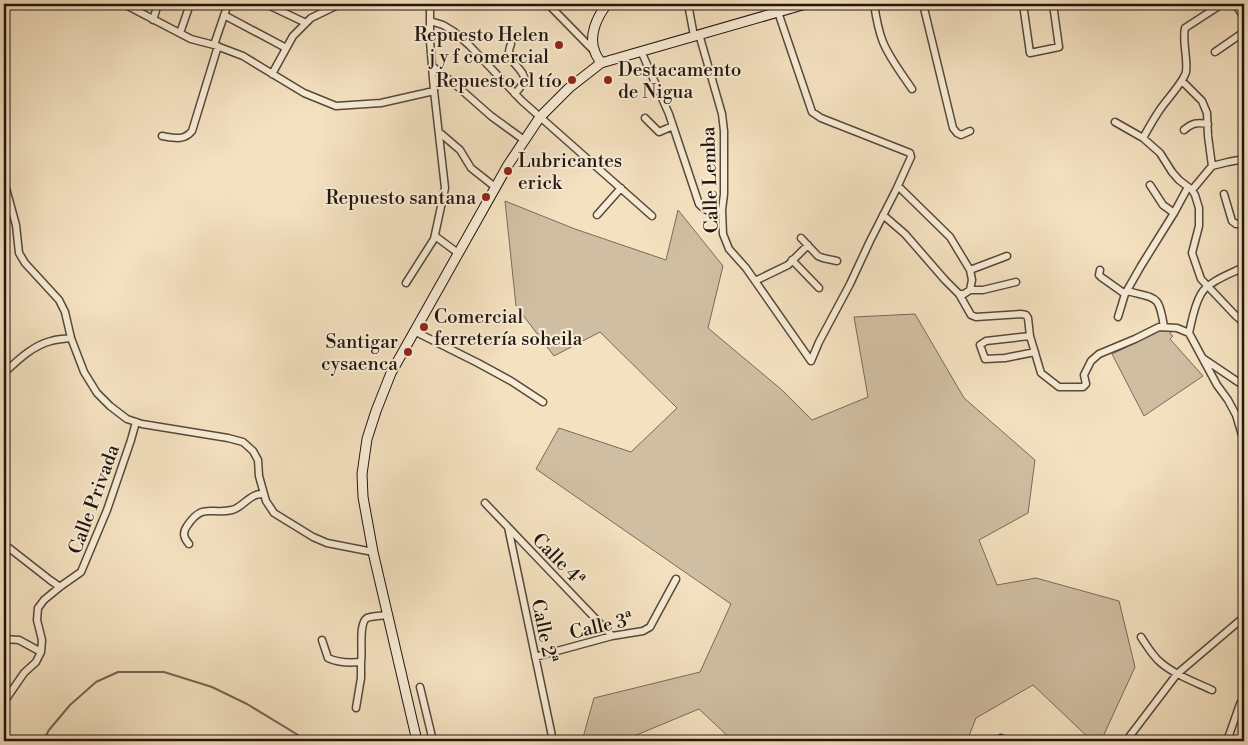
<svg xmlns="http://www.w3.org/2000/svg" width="1248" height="745" viewBox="0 0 1248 745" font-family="'Libre Bodoni',serif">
	<rect width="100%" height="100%" fill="#f4e1c0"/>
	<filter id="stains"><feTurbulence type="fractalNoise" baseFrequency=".004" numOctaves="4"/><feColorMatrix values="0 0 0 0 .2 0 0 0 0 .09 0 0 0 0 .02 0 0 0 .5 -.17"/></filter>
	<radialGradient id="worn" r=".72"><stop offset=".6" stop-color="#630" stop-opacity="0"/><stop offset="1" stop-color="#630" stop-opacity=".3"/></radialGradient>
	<path fill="#d0bea2" stroke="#796a58" d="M505 201 575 229 666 260 678 210 723 266 708 328 782 390 812 420 868 397 854 317 915 314 964 398 1035 460 1028 513 979 540 997 585 1036 578 1119 601 1135 667 1101 741H1092L1033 685 976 718 967 741H733L699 709 622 741H582L594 698 700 672 731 604 536 469 559 428 631 452 677 408 600 332 554 356 516 306Z
		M1160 329 1171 332 1170 334 1173 336 1170 339 1203 376 1144 416 1112 354 1127 347 1126 345Z"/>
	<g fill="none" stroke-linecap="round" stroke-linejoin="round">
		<path stroke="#756654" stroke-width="2" d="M43 741 49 730 70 705 96 682 118 672H164L212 687 247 704 308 741"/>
		<g stroke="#56483a" stroke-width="9">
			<path id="street" d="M124 4 191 39 214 45 243 56 304 93 336 106 381 103 434 91
				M266 4 306 23
				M548 4 593 50
				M688 4 694 36
				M874 4C876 17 878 30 883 42 890 59 902 74 912 89
				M923 4 953 128 957 133 961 135 970 131
				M1023 4 1030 53 1059 47 1053 4
				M1235 4 1244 17
				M778 12 812 112 821 118 910 153 911 157 896 190 870 241 850 284 819 342 811 361
				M224 15 286 48
				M153 20 158 4
				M430 21 443 25 453 31 469 45 522 101 652 216
				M180 33 190 4
				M699 34 722 114 724 131V194L722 210 723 234 729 249 746 268 811 361
				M511 44C510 47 509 49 509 52 510 64 525 70 525 81L515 94
				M214 45 228 4
				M641 51 669 114 699 204C706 212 712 212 722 210
				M1215 52 1244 32
				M432 66 457 86 491 116 524 140
				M272 74 293 36 311 18 340 4
				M1182 81 1202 101 1207 113 1208 136 1212 166
				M645 118 659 132 673 126
				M1115 122 1143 138 1160 153 1172 172 1179 180 1192 190 1195 195 1199 208V226L1192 253 1201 279 1235 315 1244 323
				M1184 130C1192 123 1197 122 1208 124
				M439 132 460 150 471 168 495 187
				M162 136C174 138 184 141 192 131L218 46
				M1143 138C1148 129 1153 120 1159 111 1166 100 1183 83 1186 72 1188 57 1182 43 1185 28L1222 4
				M4 181 16 225 19 253 25 263 59 300 65 312 71 338 84 372 97 393 110 406 127 419 142 424 228 438 243 442 253 451 258 460 259 476 266 501 274 513 313 537 327 543 373 552
				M1150 185 1163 205 1174 213
				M1192 190 1212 166 1228 162 1244 159
				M1224 194 1232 221 1236 224H1244
				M597 215 621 188
				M883 215 905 234 945 280 959 294H964L970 290 972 280 970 270 950 237 898 186
				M435 236 458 253
				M801 238 818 256 823 258 837 261
				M792 260 819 288
				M1244 267C1232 273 1207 282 1201 294 1194 306 1192 320 1189 333L1217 385 1228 400 1236 415 1244 442
				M970 270 1007 256
				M1100 270 1099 275 1101 277 1125 294
				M1239 270 1244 277
				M755 281 788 265 808 245
				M406 283 434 239 445 188 434 91 430 41V4
				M970 290H983L1016 282
				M1127 291C1157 299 1159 294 1164 327
				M959 294 971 315 976 317 1021 314 1026 315 1028 318 1030 336 1041 373 1059 387H1083L1086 384 1084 375 1091 361 1099 354 1135 339 1159 327 1177 328 1189 333
				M1118 317 1125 294 1141 266 1174 213 1188 187
				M414 331 478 363 511 381 543 402
				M1030 336 986 341 980 345 985 359 1005 358 1035 352
				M1204 359 1244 386
				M4 373C18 360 32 346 51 341 57 339 64 339 71 338
				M485 503 612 636
				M508 527 553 741
				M4 544 50 580 60 587
				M189 544C184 538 182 533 187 526 203 502 211 515 232 510 241 508 247 498 256 495 258 494 261 494 264 494
				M1141 637C1147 646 1152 655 1160 662 1175 675 1195 682 1212 690
				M4 639 19 640 41 652
				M322 640 328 658C338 663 350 663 361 662 363 652 358 623 367 618 372 616 381 616 387 615
				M535 657 612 636 643 631 650 627 676 579
				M420 687 433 741
				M4 702 24 673 36 662 41 652 42 640 37 620 38 608 44 600 61 586 81 572 107 510 131 440 136 422
				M356 708 361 678V662
				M1001 741V738
				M1126 741 1177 674 1244 617
				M1227 741 1240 704 1244 697"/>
		</g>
		<g stroke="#22150e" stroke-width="11">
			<path id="secondary" d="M601 63C599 59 596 56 595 52 588 36 597 17 607 4
				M417 741 373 552 363 497 362 474 367 439 376 411 391 373 508 165 540 117 569 88 601 63 806 4"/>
		</g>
		<use href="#street" stroke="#f8ecd6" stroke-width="6"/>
		<use href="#secondary" stroke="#f8ecd6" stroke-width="9"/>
	</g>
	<g fill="#8f2418" stroke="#f8ecd6" stroke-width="2">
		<circle cx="559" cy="45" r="5"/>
		<circle cx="572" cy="80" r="5"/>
		<circle cx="608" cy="80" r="5"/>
		<circle cx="508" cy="171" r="5"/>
		<circle cx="486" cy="197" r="5"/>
		<circle cx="424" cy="327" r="5"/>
		<circle cx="408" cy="352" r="5"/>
	</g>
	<g text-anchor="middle" stroke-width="4" stroke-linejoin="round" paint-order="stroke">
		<g font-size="19" fill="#22150e" stroke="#f8ecd6" text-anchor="end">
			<text x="549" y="41">Repuesto Helen<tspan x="549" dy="22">j y f comercial</tspan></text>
			<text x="618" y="76" text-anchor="start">Destacamento<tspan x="618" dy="22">de Nigua</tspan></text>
			<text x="562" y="87">Repuesto el tío</text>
			<text x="518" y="167" text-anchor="start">Lubricantes<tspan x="518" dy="22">erick</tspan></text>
			<text x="476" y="204">Repuesto santana</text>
			<text x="434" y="323" text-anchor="start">Comercial<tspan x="434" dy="22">ferretería soheila</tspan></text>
			<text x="398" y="348">Santigar<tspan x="398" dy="22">cysaenca</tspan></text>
		</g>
		<g font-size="19" fill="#22150e" stroke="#f8ecd6">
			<text transform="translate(709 180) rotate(-92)" y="7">Calle Lemba</text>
			<text transform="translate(93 499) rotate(-70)" y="7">Calle Privada</text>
			<text transform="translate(559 559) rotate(46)" y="7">Calle 4ª</text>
			<text transform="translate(601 625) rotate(-13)" y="7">Calle 3ª</text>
			<text transform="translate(545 631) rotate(78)" y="7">Calle 2ª</text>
		</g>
	</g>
	<rect width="1248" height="745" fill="none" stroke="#f4e1c0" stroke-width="20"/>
	<rect x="5" y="5" width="1238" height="735" fill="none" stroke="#22150e" stroke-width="2.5"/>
	<rect x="10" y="10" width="1228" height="725" fill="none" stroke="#22150e"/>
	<rect width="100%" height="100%" filter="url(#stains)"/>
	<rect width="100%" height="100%" fill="url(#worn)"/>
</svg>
